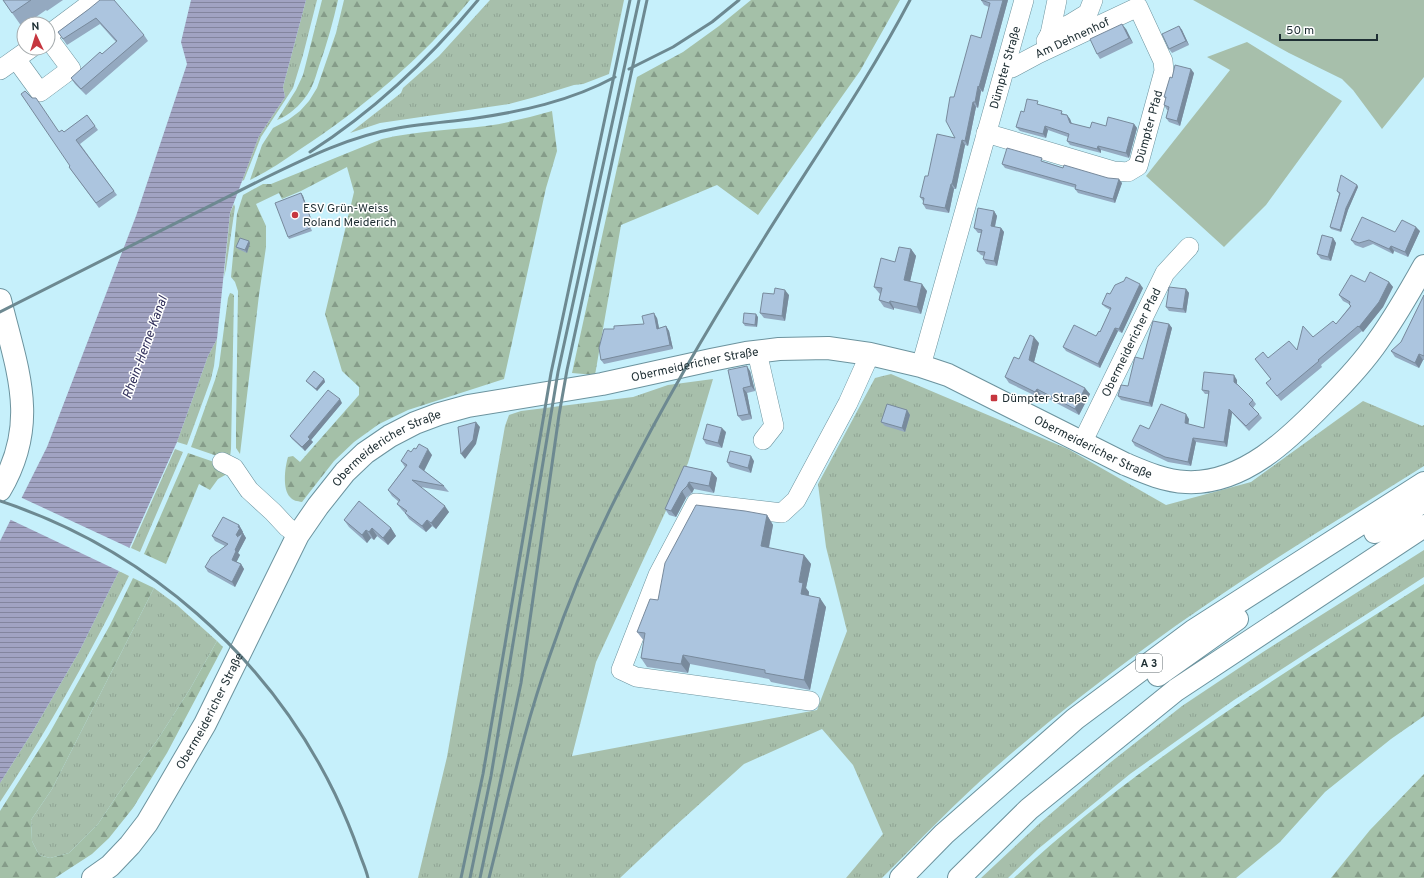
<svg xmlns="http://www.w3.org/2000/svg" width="1424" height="878" viewBox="0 0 1424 878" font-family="Overpass,sans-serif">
	<defs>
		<pattern id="grass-tufts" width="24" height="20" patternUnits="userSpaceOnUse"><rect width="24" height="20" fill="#a7bfab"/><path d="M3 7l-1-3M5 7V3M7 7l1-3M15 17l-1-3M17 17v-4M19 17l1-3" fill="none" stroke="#8fa494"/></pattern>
		<pattern id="forest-firs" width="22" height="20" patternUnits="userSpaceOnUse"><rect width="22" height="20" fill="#a4c0a8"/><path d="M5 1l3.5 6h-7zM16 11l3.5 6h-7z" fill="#859c89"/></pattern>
		<pattern id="water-rules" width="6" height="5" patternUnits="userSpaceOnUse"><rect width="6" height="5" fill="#a1a3c2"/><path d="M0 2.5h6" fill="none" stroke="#83859e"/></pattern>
	</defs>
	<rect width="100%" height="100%" fill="#c6f0fb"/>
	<path fill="url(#grass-tufts)" d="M306 0H317L303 55 293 88 261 137 244 180 242 181 259 136 285 97 283 87Z
		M490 0H624L609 74 583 84 574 85 535 97 509 104 380 123 350 133 401 93 403 88 439 56Z
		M234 204 235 207 226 269 224 277 230 213Z
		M217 339 214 366 211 379 187 445 177 442 208 356Z
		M891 374 1068 449 1166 505 1251 482 1363 401 1422 426 1424 425V466C1330 525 1234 582 1145 648 1094 685 1045 724 997 766 957 801 920 840 882 878H846L883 834 853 765 822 729 744 764 674 827 620 878H418L447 757 505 426 509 415 521 411 633 397 668 385 713 379 688 463 596 662 572 756 817 710 847 631 826 547 818 484 875 378Z
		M175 449 183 452 140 552 131 548Z
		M1424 550V577L1234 700 1130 774 1038 849 1008 878H981L1041 822 1111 762 1182 706 1263 652Z
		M119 571 129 576C90 654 48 730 0 802V783L33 731 79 652Z
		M154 588 177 605 217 641 190 689 158 739 118 794 98 824 69 853 50 858 39 855 32 841 31 820 52 789Z"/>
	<path fill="url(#forest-firs)" d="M322 0H338C333 22 327 44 319 66 317 72 315 80 312 86 306 100 291 115 277 120L296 90 303 75Z
		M344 0H470C422 58 362 109 299 150 283 161 267 172 250 180L262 145 273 128 288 120 300 111 309 101 317 88 336 33Z
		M751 0H900L860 71 758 215 717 185 621 225 595 375 572 373 637 77 683 52 719 26Z
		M552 111 557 151 546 188 504 379 408 410 379 424 354 442 334 461 302 502C297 501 293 501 290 497 282 489 285 467 288 457L293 456 300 462 359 395V387L342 371 325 314 354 192 347 167 301 191 282 199 279 193 256 204 266 226V247L259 295 240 454 236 448V427L238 291 235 282 231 277 237 214 243 195 263 184H271L382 139C416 131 451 130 486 126 508 123 530 117 552 111Z
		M230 293 233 294 234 296 231 449 230 457 223 458 191 447 215 380 219 366 228 298Z
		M188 453 220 464 227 474 218 479 210 490 199 484 166 564 144 554Z
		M133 578 154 588 52 789 31 820 32 841 39 855 50 858 69 853 98 824 118 794 158 739 190 689 217 641 223 647 167 753 133 808 109 838 92 854 55 878H0V811L49 734 110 625Z
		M1424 584V716L1391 739 1325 792 1280 842 1236 878H1014C1137 763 1282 674 1424 584Z
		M1424 774V878H1331L1370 830Z"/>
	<path fill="#a7bfab" d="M1193 0H1424V77L1382 129 1353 90 1342 79 1289 53Z
		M1247 42 1342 101 1266 205 1224 247 1146 176 1230 70 1207 57Z"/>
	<path fill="url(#water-rules)" d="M191 0H306L283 87 285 97 259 136 230 213 217 339 208 356 177 442 119 571 79 652 33 731 0 783V541L47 447 136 216 187 64 181 42Z"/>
	<path fill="#c6f0fb" d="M20 497 132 549 121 572 9 519Z"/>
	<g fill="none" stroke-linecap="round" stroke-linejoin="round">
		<g stroke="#6c939e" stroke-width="20">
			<g id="minor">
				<path d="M1050 34 1057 0"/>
				<path d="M48 35 95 0"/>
				<path d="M1046 41 1050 34 1070 24 1088 13 1093 0"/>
				<path d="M16 59 40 92 71 69 48 38"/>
				<path d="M0 70 31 48"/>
				<path id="s1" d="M986 133 1114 171 1128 172 1138 166 1164 71 1163 61 1138 7 1038 54 1012 68 1006 69"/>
				<path d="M757 352 774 426 763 440"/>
				<path id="s2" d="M921 366 1024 0"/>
				<path id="s3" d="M1082 443 1165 273 1189 247"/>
				<path d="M222 462 234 468 249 490 273 512 287 527 298 535"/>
				<path d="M810 701 636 677 621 670 658 575 696 503 782 513 796 500 848 403 870 354"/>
			</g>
		</g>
		<g stroke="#6c939e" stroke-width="24">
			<g id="major">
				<path d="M0 300C17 370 40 422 0 490"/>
				<path id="s4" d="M93 878 110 866 130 845 147 823 163 796 205 724 298 535 318 506 345 472 365 453 390 436 415 423 439 414 468 406 602 384 711 360 746 353 779 349 828 348 870 354 921 366 948 375 1125 464C1144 472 1164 481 1186 482 1243 485 1290 438 1326 401 1345 382 1363 363 1378 341 1395 317 1410 291 1424 266"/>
			</g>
		</g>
		<g stroke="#6c939e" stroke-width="24">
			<path id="highway" d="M1375 532 1424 501
				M1158 675 1237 619
				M901 878 944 834 1075 719 1193 631 1424 483
				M959 878 1029 809 1176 690 1424 526"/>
		</g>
		<use href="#minor" stroke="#fff" stroke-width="19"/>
		<use href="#major" stroke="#fff" stroke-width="22"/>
		<use href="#highway" stroke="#fff" stroke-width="22"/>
		<path stroke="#6d8991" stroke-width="3" d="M629 69 673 47 712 22 739 0
			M310 152C374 111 430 58 478 0
			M0 312 265 178C308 157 351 136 398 128 422 124 446 122 470 119 520 112 571 101 615 77
			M0 501C146 549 268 656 335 794 344 813 352 832 359 852 362 861 366 869 368 878
			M461 878 483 774 551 373 630 0
			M470 878 491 776 558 372 639 0
			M480 878 521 683 559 415 567 370 647 0
			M489 878C508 803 524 727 550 655 570 596 597 533 626 478 666 399 711 323 758 248 809 165 865 86 910 0"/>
	</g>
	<path fill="#94a9c0" d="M3 0H63L47 11 46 10 26 24H24V25L22 27Z
		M981 0H1008L983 92 981 91 978 108 976 107 968 146 965 145 956 189H954L949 213 926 209 923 204V201L920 197 928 176 955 138 954 97 981 38 989 7 984 5Z
		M89 9 144 35 148 41 86 95 75 84 71 78 102 54 116 42 100 24 67 45 58 32Z
		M1179 26 1182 30 1189 45 1172 53 1169 49Z
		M1126 29 1133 43 1100 59 1097 54Z
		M1194 73 1180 126 1169 122 1166 118 1168 110H1167L1164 105 1166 99 1164 97 1172 78Z
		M1040 105 1067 115 1070 119 1072 124 1090 128 1134 124 1137 128 1129 158 1101 150V153L1070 145 1067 141 1068 137 1048 130 1046 138 1020 131 1016 127 1024 112Z
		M87 115 98 130 80 144 117 195 99 208 69 167 70 166 59 132H64Z
		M1045 162 1063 168 1122 183 1115 203 1078 193 1075 189 1076 188 1005 168 1002 164Z
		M1357 185 1358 187 1348 210 1341 232 1331 229 1330 227 1339 194 1337 191Z
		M301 193 303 196 313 225 310 226 312 231 289 239 288 237Z
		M994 211 997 216 995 227 1001 228 1004 232 997 266 986 264 983 259 984 256 981 255 977 251 981 233H978L974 228Z
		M1420 231 1408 257 1394 251 1393 254 1373 244 1363 248 1355 245 1351 240 1395 232Z
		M1333 238 1336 243 1331 261 1321 259 1317 254Z
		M250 243 247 253 238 249 236 247Z
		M911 249 916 256 910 281 927 291 921 314 894 308V310L884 307 879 300 880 294 879 293 874 287 895 262Z
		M1365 282H1389L1393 287 1383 307 1363 332 1362 331 1321 365 1322 367 1281 401 1266 383 1271 379 1255 359 1268 358 1297 350 1336 324 1350 306 1349 304 1343 301 1339 295Z
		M1143 288 1122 333 1118 331 1100 368 1066 351 1063 347 1096 336 1100 332 1110 310 1105 307 1102 304 1110 294Z
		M1186 289 1189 293 1186 313 1169 311 1166 307Z
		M774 294 789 295 785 321 764 318 760 313Z
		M1424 295V360H1423L1419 368 1395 357 1391 351 1401 342Z
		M758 317 757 327 745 326 743 323Z
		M657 318 659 328 666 326 669 331 673 349 604 364 601 360 614 329 644 324Z
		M1169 324 1172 328 1152 407 1121 400 1118 396 1128 386 1143 359Z
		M1039 343 1034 362 1090 394 1079 415 1041 395 1040 398 1009 383 1005 377 1019 359Z
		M728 370 750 371 755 391 747 393 752 419 742 421 738 416Z
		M324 379 325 382 317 391 308 383 306 381Z
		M1237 380V384L1253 400 1256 404 1253 408 1259 414 1262 418 1249 431 1232 413 1227 447 1196 442 1191 466 1168 462 1135 446 1132 441 1149 429 1189 419 1188 424 1204 428 1209 394H1205L1202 390Z
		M342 403 311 440 313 442 305 451 292 439 290 436Z
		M907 410 910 415 905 432 885 426 881 422Z
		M726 432 722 448 706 444 703 439Z
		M416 449 432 455 424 471 444 486 449 492 421 487 449 512 436 529 432 526 426 532 409 519 405 513 402 510 397 504 399 502 392 496 388 490 405 467 401 461Z
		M754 461 751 473 730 467 727 462Z
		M684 466 712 472 717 478 714 493 694 489 692 493 686 498 676 517 669 515 665 509Z
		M767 515 773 525 769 548 804 555 811 564 806 588 809 592V596L826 607 810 690 771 682 769 679 690 664 688 673 647 667 641 658 644 641 637 632 658 600Z
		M344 520 391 528 396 536 388 545 377 536 374 540 371 538 367 543 349 527Z
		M239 525 243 532 242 534 243 533 246 538 238 553 240 555 236 562 241 564 244 569 235 587 208 572 205 567 225 546 215 541 212 536Z"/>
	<path fill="#788a9c" d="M1003 0H1008L983 92 979 87Z
		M1122 24 1126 29 1133 43 1129 38Z
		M1179 26 1182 30 1189 45 1186 41Z
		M1191 69 1194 73 1180 126 1177 121Z
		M978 86 981 91 978 108 975 102Z
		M973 102 976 107 968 146 965 141Z
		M1067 115 1070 119 1073 127 1070 123Z
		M1134 124 1137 128 1129 158 1126 153Z
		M1045 126 1048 130 1046 138 1043 134Z
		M962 140 965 145 956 189 952 184Z
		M1098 146 1101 150V153L1097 149Z
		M1119 179 1122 183 1115 203 1113 199Z
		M951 184 954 189 949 213 945 208Z
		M1357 185 1358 187 1348 210 1341 232 1340 230 1346 208Z
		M301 193 303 196 313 225 312 222Z
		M994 211 997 216 994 230 991 226Z
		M1416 227 1420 231 1408 257 1405 252Z
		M1001 228 1004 232 997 266 994 261Z
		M1333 238 1336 243 1331 261 1328 257Z
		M249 241 250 243 247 253 245 250Z
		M1391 246 1394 251 1393 254 1389 249Z
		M911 249 916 256 909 286 904 280Z
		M1389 282 1393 287 1383 307 1363 332 1359 327Z
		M922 284 927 291 921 314 917 307Z
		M1140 284 1143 288 1122 333 1119 329Z
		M1186 289 1189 293 1186 313 1183 309Z
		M785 290 789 295 785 321 782 316Z
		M890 301 894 308V310L889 303Z
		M654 313 657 318 660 333 657 329Z
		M756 314 758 317 757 327 755 325Z
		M1169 324 1172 328 1152 407 1149 403Z
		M666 326 669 331 673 349 670 345Z
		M1115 328 1118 331 1100 368 1098 364Z
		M1034 337 1039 343 1033 366 1029 360Z
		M1419 354 1423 360 1419 368 1415 363Z
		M747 366 750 371 755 391 751 386Z
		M1234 375 1237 380V386L1234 382Z
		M324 379 325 382 317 391 316 389Z
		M743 388 747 393 752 419 749 414Z
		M1085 388 1090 394 1079 415 1075 409Z
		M1037 389 1041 395 1040 398 1035 392Z
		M340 399 342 403 311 440 313 442 305 451 302 447 308 437Z
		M1229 409 1232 413 1227 447 1224 442Z
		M907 410 910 415 905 432 902 428Z
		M1186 414 1189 419 1188 427 1185 423Z
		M476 422 480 427 476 444 465 459 461 454Z
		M722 428 726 432 722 448 718 443Z
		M1193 438 1196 442 1191 466 1188 462Z
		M428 449 432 455 423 473 419 467Z
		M751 456 754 461 751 473 748 468Z
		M712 472 717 478 714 493 709 486Z
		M689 482 694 489 692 493 687 486Z
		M682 491 686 498 676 517 671 511Z
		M445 506 449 512 436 529 431 523Z
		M767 515 773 525 767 556 761 546Z
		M427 520 432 526 426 532 422 526Z
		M239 525 243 532 240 538 243 533 246 538 238 553 240 555 235 565 232 560 235 550 236 535Z
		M372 528 377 536 374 540 369 532Z
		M391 528 396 536 388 545 383 538Z
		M366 530 371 538 367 543 362 535Z
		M804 555 811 564 806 588 809 592 807 604 801 594 799 582Z
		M241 564 244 569 235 587 232 582Z
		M820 598 826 607 810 690 804 680Z
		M683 655 690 664 688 673 681 664Z"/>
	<path fill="#acc5df" stroke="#788a9c" d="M3 0H31L12 13Z
		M100 0H114L144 35 81 89 71 78 100 52 102 54 117 41 96 18 63 39 58 32 89 9Z
		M981 0H1003L979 87 978 86 975 102H973L965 141 962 140 952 184H951L945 208 923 204 924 198 920 197 925 176H928L937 134 955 138 946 121 950 97H954L971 35 981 38 990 3Z
		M1122 24 1129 38 1097 54 1090 39Z
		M1179 26 1186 41 1169 49 1162 34Z
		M1175 65 1191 69 1177 121 1166 118 1169 107 1164 105 1166 97H1164L1170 77 1172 78Z
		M25 91 32 98H36L59 132 62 130 64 132 87 115 95 126 76 140 114 191 96 203 69 167 70 166 21 94Z
		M1027 99 1038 101 1037 104 1062 111 1061 114 1067 115 1070 123 1090 128 1092 122 1106 126 1108 117 1134 124 1126 153 1098 146 1097 149 1067 141 1069 134 1045 126 1043 134 1016 127 1021 111 1024 112Z
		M1007 148 1042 158 1041 161 1063 168 1064 165 1108 178 1119 179 1113 199 1075 189 1076 185 1002 164Z
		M1341 175 1357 185 1346 208 1340 230 1330 227 1340 193 1337 191Z
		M301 193 312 222 309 223 310 228 288 237 275 203Z
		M978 208 994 211 991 226 1001 228 994 261 983 259 985 252 977 251 982 230 974 228Z
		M1362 217 1395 232 1402 220 1416 227 1405 252 1391 246 1389 249 1369 240 1359 243 1351 240Z
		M1322 235 1333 238 1328 257 1317 254Z
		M240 238 249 241 245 250 236 247Z
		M899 247 911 249 904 280 922 284 917 307 890 301 889 303 879 300 882 288 874 287 881 258 895 262Z
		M1370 272 1389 282 1379 302 1359 327 1358 326 1318 360 1319 361 1277 396 1266 383 1271 379 1255 359 1263 352 1268 358 1289 341 1297 350 1303 326 1313 337 1333 321 1336 324 1351 306 1349 304 1350 302 1339 295 1351 275 1365 282Z
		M1126 277 1140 284 1119 329 1115 328 1098 364 1063 347 1074 325 1096 336 1099 331 1100 332 1111 308 1102 304 1107 293 1110 294 1115 285 1124 281Z
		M1169 287 1186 289 1183 309 1166 307Z
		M775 288 785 290 782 316 760 313 763 293 774 294Z
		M1424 295V356L1419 354 1415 363 1391 351 1401 342Z
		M654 313 657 329 666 326 670 345 601 360 599 348 604 329H614V326L644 324 642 316Z
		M744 313 756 314 755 325 743 323Z
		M1153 321 1169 324 1149 403 1118 396 1121 385 1128 386 1135 357 1143 359Z
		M1030 335 1034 337 1029 360 1085 388 1075 409 1037 389 1035 392 1005 377 1014 357 1019 359Z
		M747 366 751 386 743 388 749 414 738 416 728 370Z
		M314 371 324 379 316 389 306 381Z
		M1204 372 1234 375V382L1238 385 1253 400 1249 404 1259 414 1246 426 1229 409 1224 442 1193 438 1188 462 1165 457 1132 441 1140 425 1149 429 1161 404 1186 414 1185 423 1204 428 1209 391 1202 390Z
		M328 390 340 399 308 437 310 439 302 447 290 436Z
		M887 404 907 410 902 428 881 422Z
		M476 422 473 440 461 454 458 427Z
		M707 424 722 428 718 443 703 439Z
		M419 444 428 449 419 467 444 486 412 480 445 506 431 523 427 520 422 526 405 513 407 511 397 504 400 500 388 490 407 465 401 461 408 450 411 452 414 448 416 449Z
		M730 451 751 456 748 468 727 462Z
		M684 466 712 472 709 486 689 482 687 486 682 491 671 511 665 509Z
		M359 501 391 528 383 538 372 528 369 532 366 530 362 535 344 520Z
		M696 505 745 511 767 515 761 546 804 555 799 582 803 583 801 594 820 598 804 680 765 673V670L683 655 681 664 641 658 645 633 637 632 650 599 658 600 665 563Z
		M223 517 239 525 238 527 240 528 236 535 238 536 237 537 243 533 235 550 236 551 232 560 241 564 232 582 205 567 211 557 228 544 212 536Z"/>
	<g fill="#c6363f" stroke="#fff" stroke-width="1.5">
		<circle cx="295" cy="215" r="4"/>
		<rect x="990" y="394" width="8" height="8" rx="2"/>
	</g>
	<g text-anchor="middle" stroke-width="3" stroke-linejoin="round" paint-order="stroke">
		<rect fill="#fff" stroke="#626d70" stroke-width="1" x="1136" y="654" width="26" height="18" rx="3"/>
		<g font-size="11" font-weight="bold" fill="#1e2e33">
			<text x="1149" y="667">A 3</text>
		</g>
		<g font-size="12" fill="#1e2e33" stroke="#fff">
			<text transform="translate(1072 38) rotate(-25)" y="4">Am Dehnenhof</text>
			<text dy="4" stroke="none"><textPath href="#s2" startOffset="310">Dümpter Straße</textPath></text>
			<text dy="4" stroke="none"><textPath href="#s1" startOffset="200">Dümpter Pfad</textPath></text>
			<text dy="4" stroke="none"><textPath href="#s3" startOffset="112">Obermeidericher Pfad</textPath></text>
			<text dy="4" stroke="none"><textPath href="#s4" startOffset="854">Obermeidericher Straße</textPath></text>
			<text dy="4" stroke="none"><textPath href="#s4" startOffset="1274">Obermeidericher Straße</textPath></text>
			<text dy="4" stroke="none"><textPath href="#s4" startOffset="530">Obermeidericher Straße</textPath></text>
			<text dy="4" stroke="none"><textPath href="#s4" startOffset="206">Obermeidericher Straße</textPath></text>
		</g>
		<g font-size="12" fill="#1e2e33" stroke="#fff" text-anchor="start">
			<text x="303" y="212">ESV Grün-Weiss<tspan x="303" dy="14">Roland Meiderich</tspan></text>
			<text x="1002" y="402">Dümpter Straße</text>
		</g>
		<g font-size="13" font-style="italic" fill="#31305b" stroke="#fff">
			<text transform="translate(144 347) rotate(-70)" y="5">Rhein-Herne-Kanal</text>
		</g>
	</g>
	<g transform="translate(36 36) rotate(356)"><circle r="19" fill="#ffffff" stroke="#a5abad"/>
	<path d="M0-3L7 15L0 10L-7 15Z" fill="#c6363f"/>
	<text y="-6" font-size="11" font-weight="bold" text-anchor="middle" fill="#1e2e33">N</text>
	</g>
	<path d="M1280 34v6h97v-6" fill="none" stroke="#1e2e33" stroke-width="2"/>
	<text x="1286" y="34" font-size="12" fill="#1e2e33" stroke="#ffffff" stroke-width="3" paint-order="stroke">50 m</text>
</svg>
